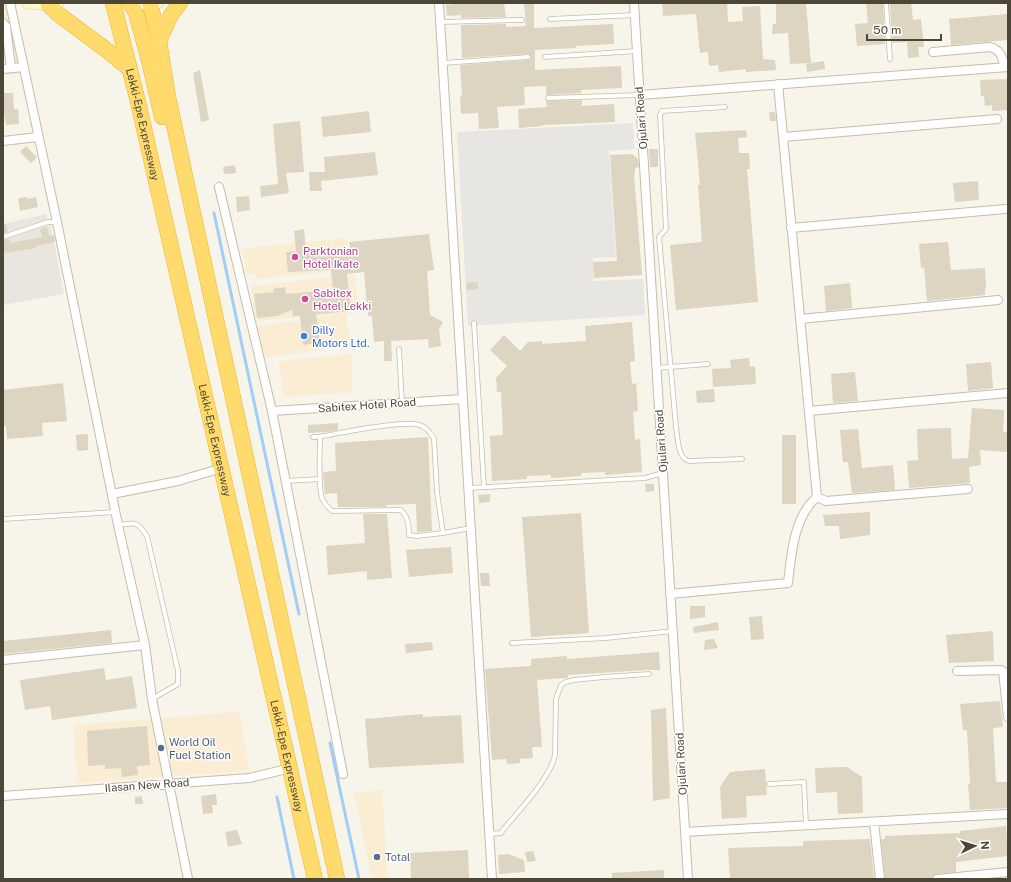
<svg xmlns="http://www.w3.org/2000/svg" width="1011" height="882" viewBox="0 0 1011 882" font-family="'Public Sans',sans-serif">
	<rect width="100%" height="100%" fill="#f7f4ea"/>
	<path fill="#faedd4" d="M8 5 22 74 3 75V6Z
		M347 238V270L255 279V274L246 275 243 248Z
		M355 275 359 312 346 314 350 346 262 358 258 326 345 314 265 320 256 322 251 286Z
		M351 354 352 392 283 397 279 361Z
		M239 712 250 771 77 783 74 725Z
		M382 790 388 879H372L354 793Z"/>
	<path fill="#e9e5df" d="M46 214 49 226H51L64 294 3 305V224Z"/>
	<path fill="#e8e6e2" d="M633 123 635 149 609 151 616 257 593 258V281L643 279 645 315 468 326 457 132Z"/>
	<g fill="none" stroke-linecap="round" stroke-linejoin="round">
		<path stroke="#a1cef9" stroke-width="3" d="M214 213 299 614
			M330 743 359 879
			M277 797 294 879"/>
	</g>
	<path fill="#ddd4c1" d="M461 3H504L506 17 461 18V15L447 16 446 5Z
		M524 3H534V28L613 24 614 44 575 46 576 48 535 50V70L621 66 622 88 581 90V93L546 95V86L524 87 525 105 497 107 499 128 479 129 478 113 461 114 460 96 462 95 460 65 528 60 531 59V56L528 54 462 58 461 25 506 24V27L526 26Z
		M662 3H727L728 22 743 21 742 7 760 6 763 59 775 60 776 70 746 72V69L719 72 718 65 709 66 708 52 700 53 696 14 663 16Z
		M776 3H806L811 63 790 64 788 33 772 34 773 24H776Z
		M866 3H883L885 44 857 46 855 24 868 23Z
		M890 3H911L913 20 921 19 924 47H918L919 57 908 58 907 42 892 43Z
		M1008 14V40L951 45 949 19Z
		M824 61 825 69 807 72 806 64Z
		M200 70 209 120 201 122 193 73Z
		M1008 79V110L992 111V105L985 106 984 96H981L980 80Z
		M3 93H13L14 109H18L19 124 6 125 3 107Z
		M582 100V106L614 104 615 122 543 125V126L519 128 518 109 547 107 546 101Z
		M369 111 371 132 323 137 321 117Z
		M769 112H775L776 121H770Z
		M300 121 304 172 286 173 289 193 261 197 260 186 278 184 273 124Z
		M746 130 747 137 738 138 739 153H749L750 169H747L758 302 676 310 670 245 702 242 698 185H700L695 133Z
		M26 146 37 157 31 163 20 152Z
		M649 149H658V167H650Z
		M375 152 378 175 321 181 322 191H310L309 172H325L324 157Z
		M632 154 638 159 639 167 635 168V174H634L642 275 594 278 593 262 617 261 610 155Z
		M235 165 236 173 224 174 223 167Z
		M978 181 979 200 955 202 953 183Z
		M249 196 250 210 237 212 236 197Z
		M27 197V199L36 197 38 207 20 211 18 198Z
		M6 224 8 232 3 233V225Z
		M47 227 49 236 54 235 55 242 35 246 36 248 3 253V240L10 239V243L42 237 40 229Z
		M304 229 306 250 350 248 349 242 429 234 434 270 427 271 430 315 443 322 439 329 441 346 429 348 428 339 391 341 392 361H384V341L374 342 372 316H368L364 272 347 274 351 311 316 314 320 343 303 345 300 316H293L292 310 277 316 257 318 254 294 274 292 273 289 285 287 286 294 333 290 331 270 288 272 286 252 296 251 294 231Z
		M948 242 951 270 985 268 986 288H985V295L927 301 924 267 921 268 919 244Z
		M478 282V289L467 290 466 283Z
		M850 283 852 308 826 311 824 286Z
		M632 322 635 361 630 362 632 384 636 383 638 411 633 412 635 440 640 439 642 472 605 475V472L581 473V476L551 478V475L527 476V479L492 481 490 436 503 435 501 392H497L496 378 507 366 490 350 504 335 520 351 528 342 542 341V344L586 341 585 326Z
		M749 358 750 367 755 366 756 384 713 387 712 369 731 368 730 360Z
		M991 362 993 388 968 391 966 364Z
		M855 372 858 401 833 403 831 374Z
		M63 383 67 421 42 423 43 436 7 439 6 426H3V390Z
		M714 389 715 402 697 403 696 391Z
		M972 408 1004 410 1003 432H1008L1007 452 980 450 981 465 969 467 970 483 909 488 907 461 918 460 917 429 951 428 952 459 968 458Z
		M338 423V430L328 432 308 433V425Z
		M858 429 862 468 893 465 895 490 852 493 848 462H843L840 430Z
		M88 434V450L77 451 76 435Z
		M782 435H796V504H782Z
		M428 437 432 531 417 532 416 504 386 505V507H338L337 493 325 494 323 472 336 471 335 443Z
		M645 484H654V491L646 492Z
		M490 494V502L479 503 478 495Z
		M870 512V535L840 539 839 526H825L823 515Z
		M581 513 589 633 531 637 522 517Z
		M363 514H387L392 578 367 580V571L328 575 326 546 365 543Z
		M451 547 453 573 409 577 406 550Z
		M480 573H489L490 586H481Z
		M690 606H705V617L690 619Z
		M762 616 764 639 751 640 749 617Z
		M718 622 719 630 694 633 693 627Z
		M111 630 112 643 3 654V641Z
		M993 631 994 661 949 663 946 635Z
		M714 639 718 648 704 650 705 640Z
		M432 642 433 650 406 653 405 644Z
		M659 652 660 670H647L568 675V678H566L537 680 542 747H532L533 758 520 759V763L507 764 506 759 492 760 485 669 531 666V659L567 656V659Z
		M104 668 106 680 132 676 137 708 52 720 50 706 25 710 20 680Z
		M1000 701 1003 727 993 728 996 782H1007L1008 808 970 810 968 784H970L967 730H963L960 704Z
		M666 708 670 798 653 801 651 710Z
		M423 714V717L461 715 464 763 369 768 365 719Z
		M147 726 150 765 137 766 138 775 122 777 121 768 105 769V765L88 766 87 731Z
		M847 767 862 777 863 813 838 814 837 792 816 793 815 768Z
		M765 769 767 795 746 796 747 817 722 819 720 787 730 772Z
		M216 794 217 805H212L213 813 203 814 201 796Z
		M142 796 143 804H135V797Z
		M1006 826 1008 856 956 862V872L936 874 932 878 885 879 881 839H885V836L960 833V831Z
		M237 830 242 844 228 847 225 832Z
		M870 839 874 879H730L728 848 803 846V841Z
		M468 850 469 879H411L410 853Z
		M533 851 536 861 527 862 525 852Z
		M508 854 524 860 525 872 499 874 498 855Z
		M664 870V879H612V873Z"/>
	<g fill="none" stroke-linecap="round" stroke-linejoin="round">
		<g stroke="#c4bdab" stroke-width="5.5">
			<path id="lane" d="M886 3 890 59
				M550 19 635 15
				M440 22 522 20
				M545 57 637 51
				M443 63 528 57
				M548 98 639 95
				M725 107 662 111 660 115 666 229 659 237 676 427C678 437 677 458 689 461L742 459
				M3 237 48 222H57
				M474 323 484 487
				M399 349 402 403
				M657 368 708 364
				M313 437C325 437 337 433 350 431 366 428 399 423 415 424 424 425 431 432 434 439L437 492 443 533 471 528
				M320 437C320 451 318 487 322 498 324 504 328 507 332 511L401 510C408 517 409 525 409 535L417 536 443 533
				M286 481 320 479
				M469 488 645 478 663 473
				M3 519 115 512
				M118 525C136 523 136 520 147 536L178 671V684L152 699
				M512 643 606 638 673 631
				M769 784 804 782 806 825
				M489 834 501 833 503 830C519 810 550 779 555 755L556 699 561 685 566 682 574 680 604 677 649 674"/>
		</g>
		<g stroke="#c4bdab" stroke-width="10">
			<path id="street" d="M10 3 57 222 118 525 145 645 152 699 188 879
				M439 3 492 879
				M634 3 688 879
				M3 23 6 26 11 68
				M933 52 990 47C1001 50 1002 57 1005 67
				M3 69 23 67
				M640 95 1008 67
				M783 137 997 119
				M3 141 38 137
				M219 187 272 411 343 774
				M791 228 1005 209
				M800 319 998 300
				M272 411 463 399
				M809 411 1008 393
				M112 494 178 481 222 468
				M817 497 826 501 968 489
				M670 594 788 583C791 555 794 516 817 497L778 84
				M3 660 145 645
				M957 671 1001 670 1003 671 1008 717
				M3 796 249 778 291 768
				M874 822 880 879
				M685 832 1008 814
				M937 879 1008 872"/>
		</g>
		<g stroke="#dcce96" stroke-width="12">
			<path id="secondary" d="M28 3 36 4 58 3
				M141 3 150 5 158 3"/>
		</g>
		<g stroke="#efb62c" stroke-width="16">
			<g id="highway">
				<path id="s1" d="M113 3 138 102 315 879"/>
				<path d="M130 3 136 13 149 61 162 117"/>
				<path d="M150 3 159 41 168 97 337 879"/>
				<path d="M48 4 58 14 104 48 130 69"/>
				<path d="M159 41 171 15 180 3"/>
			</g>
		</g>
		<use href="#lane" stroke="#fff" stroke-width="4"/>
		<use href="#street" stroke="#fff" stroke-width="8"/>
		<use href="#secondary" stroke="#fff7cc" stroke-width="11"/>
		<use href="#highway" stroke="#ffda6d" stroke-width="15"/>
	</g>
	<g fill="#d1479c" stroke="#fff" stroke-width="1.5">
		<circle cx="295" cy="257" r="4"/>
		<circle cx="305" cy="299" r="4"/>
	</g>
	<circle fill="#3f7fe0" stroke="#fff" stroke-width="1.5" cx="304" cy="336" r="4"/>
	<g fill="#5c6f8a" stroke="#fff" stroke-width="1.5">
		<circle cx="161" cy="748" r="4"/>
		<circle cx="377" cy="857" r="4"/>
	</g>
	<g text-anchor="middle" stroke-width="3" stroke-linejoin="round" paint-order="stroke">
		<g font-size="11" fill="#4c4637" stroke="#fff">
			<text transform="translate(641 118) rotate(-94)" y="4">Ojulari Road</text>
			<text dy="4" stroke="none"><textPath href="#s1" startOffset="125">Lekki-Epe Expressway</textPath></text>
			<text transform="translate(367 405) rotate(-4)" y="4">Sabitex Hotel Road</text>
			<text dy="4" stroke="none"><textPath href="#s1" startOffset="449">Lekki-Epe Expressway</textPath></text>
			<text transform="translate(661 441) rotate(-94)" y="4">Ojulari Road</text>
			<text dy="4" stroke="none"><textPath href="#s1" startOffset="773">Lekki-Epe Expressway</textPath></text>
			<text transform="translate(681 764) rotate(-93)" y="4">Ojulari Road</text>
			<text transform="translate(147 785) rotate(-4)" y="4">Ilasan New Road</text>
		</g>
		<g font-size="11" fill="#b23c85" stroke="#fff" text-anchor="start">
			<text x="303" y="255">Parktonian<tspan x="303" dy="13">Hotel Ikate</tspan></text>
			<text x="313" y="297">Sabitex<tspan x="313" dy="13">Hotel Lekki</tspan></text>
		</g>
		<g font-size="11" fill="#366cbe" stroke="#fff" text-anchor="start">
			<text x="312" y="334">Dilly<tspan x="312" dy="13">Motors Ltd.</tspan></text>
		</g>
		<g font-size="11" fill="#4e5e75" stroke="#fff" text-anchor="start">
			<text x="169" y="746">World Oil<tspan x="169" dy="13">Fuel Station</tspan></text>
			<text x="385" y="861">Total</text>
		</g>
	</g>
	<rect width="1011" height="882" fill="none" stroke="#4c4637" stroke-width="8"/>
	<g transform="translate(975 846) rotate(86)" stroke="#ffffff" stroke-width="3" paint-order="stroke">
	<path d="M0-3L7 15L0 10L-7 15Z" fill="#4c4637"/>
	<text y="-6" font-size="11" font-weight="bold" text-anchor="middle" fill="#4c4637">N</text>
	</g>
	<path d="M867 34v6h74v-6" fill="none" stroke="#4c4637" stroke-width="2"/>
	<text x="873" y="34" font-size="12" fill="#4c4637" stroke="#ffffff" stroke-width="3" paint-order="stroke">50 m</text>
</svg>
